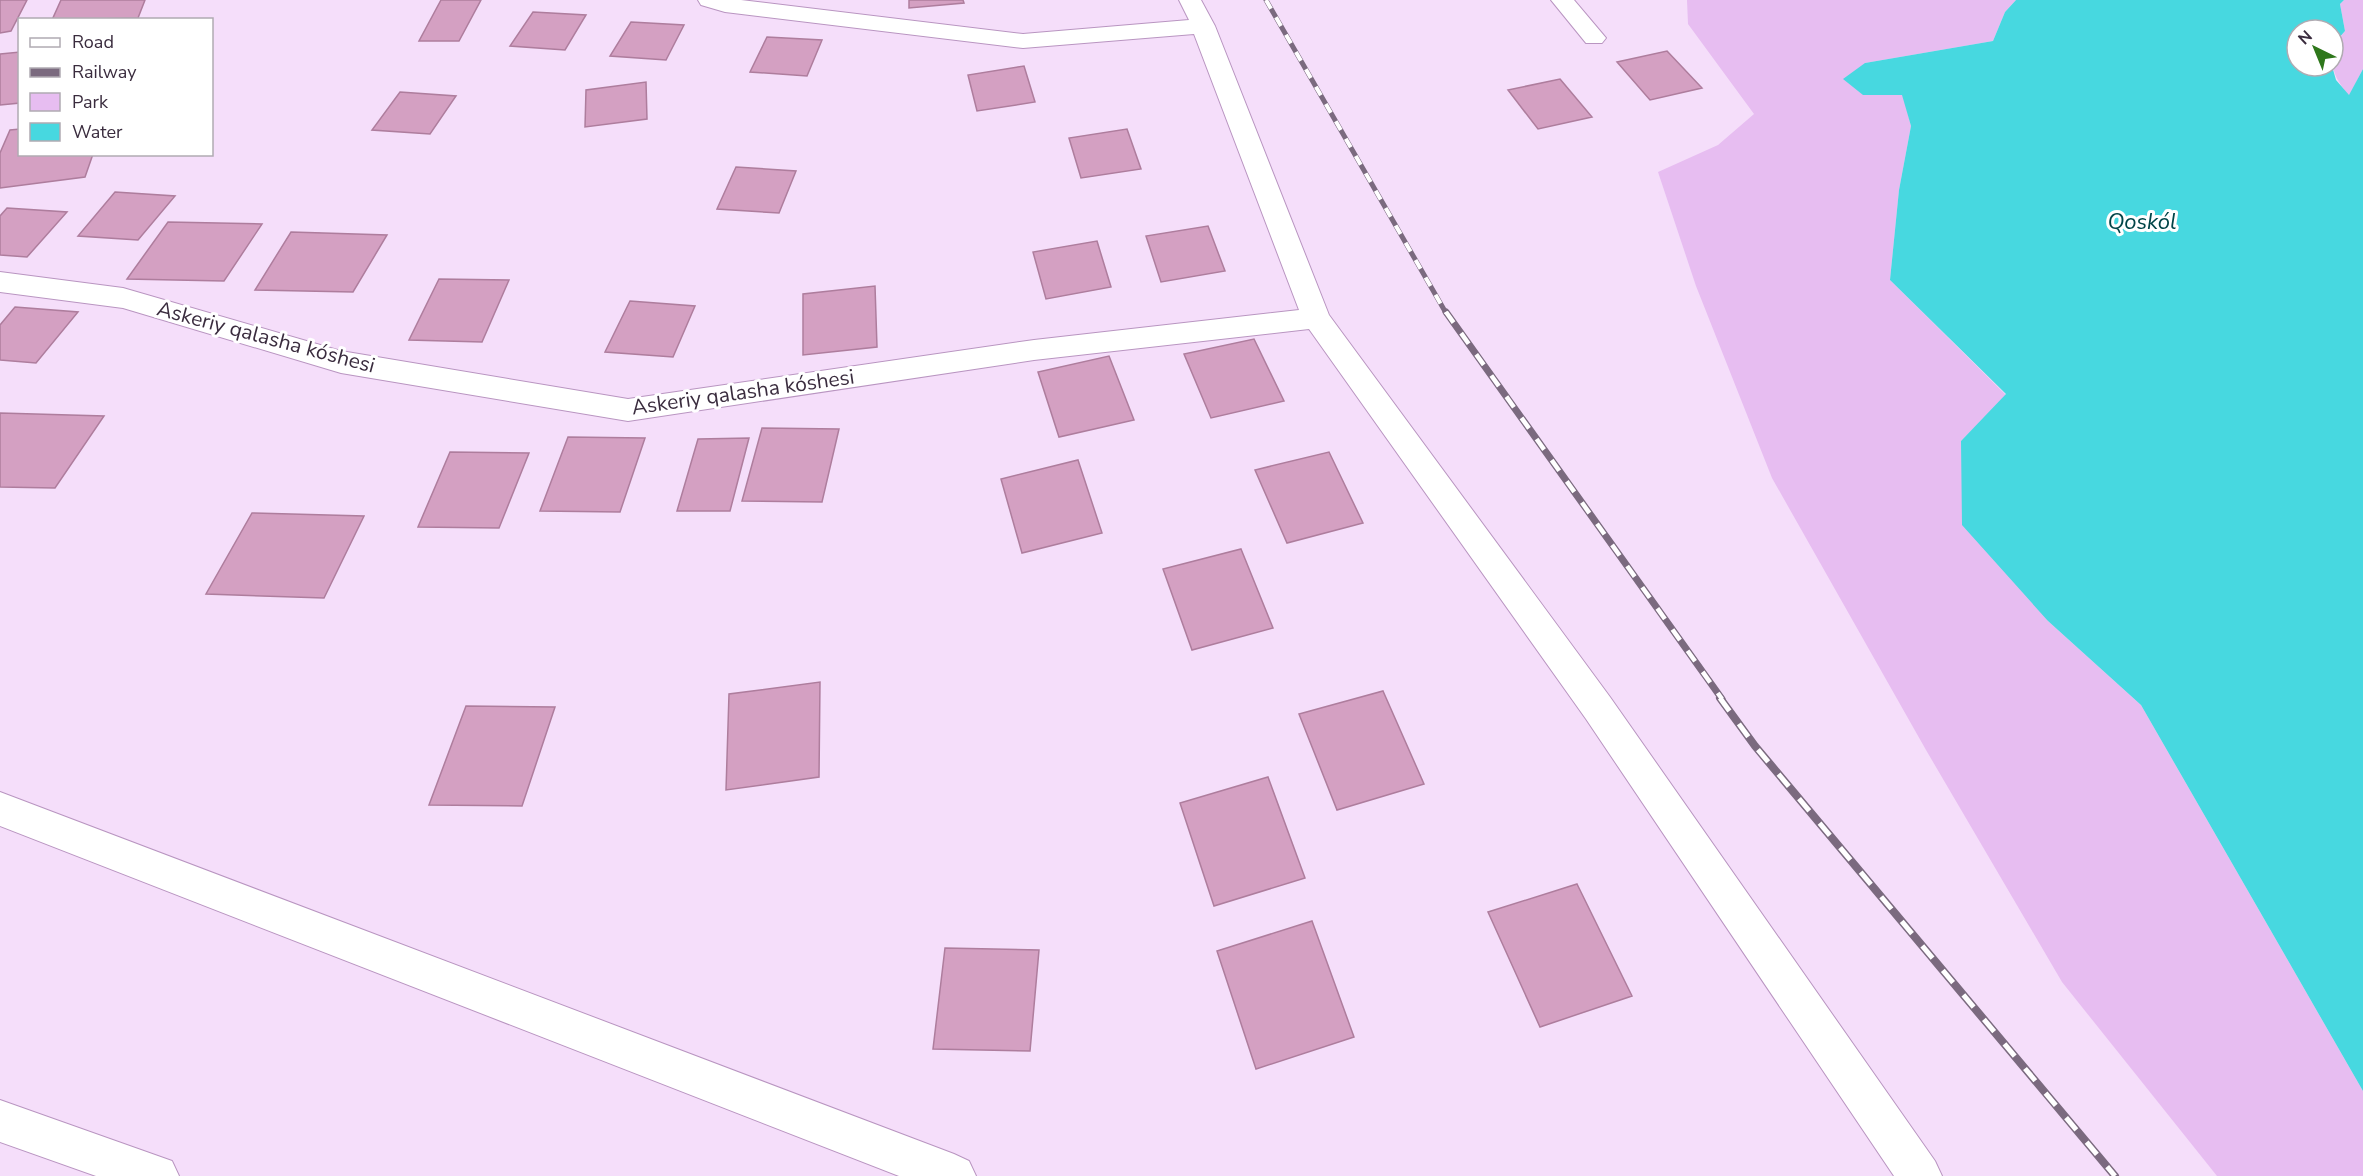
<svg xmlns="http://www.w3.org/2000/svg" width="2363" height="1176" font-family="'Nunito Sans',sans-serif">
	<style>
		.green { fill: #e7bdf1 }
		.water { fill: #47d8e0 }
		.building { fill: #d4a0c2; stroke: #ae7d9d; stroke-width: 1.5 }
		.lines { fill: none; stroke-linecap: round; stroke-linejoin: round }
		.minor-casing { stroke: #b995c1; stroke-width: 2 }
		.minor { fill: #fff; fill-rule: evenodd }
		.rail-far2-casing { stroke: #7b6a7f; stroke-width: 5 }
		.rail-far1-casing { stroke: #7b6a7f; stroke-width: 7 }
		.rail-casing { stroke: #7b6a7f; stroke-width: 8 }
		.rail-far2 { stroke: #fff; stroke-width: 4; stroke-dasharray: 10; stroke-linecap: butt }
		.rail-far1 { stroke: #fff; stroke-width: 4.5; stroke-dasharray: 13; stroke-linecap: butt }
		.rail { stroke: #fff; stroke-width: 5; stroke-dasharray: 16; stroke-linecap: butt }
		.labels { text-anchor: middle; stroke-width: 6; stroke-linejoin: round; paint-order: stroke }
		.street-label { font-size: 21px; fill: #3a2c3e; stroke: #fff }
		.water-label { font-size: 22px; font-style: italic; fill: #004548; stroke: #fff }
	</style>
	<rect width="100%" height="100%" fill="#f5defa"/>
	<path class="green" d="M1687 0H2016L2005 12 1993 41 1865 63 1863 95H1903L1911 126 1899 190 1890 280 2006 395 1961 441 2048 621 2141 705 2363 1091V1176H2217L2062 982 1926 750 1772 478 1696 286 1658 172 1718 145 1754 114 1688 24Z
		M2344 0H2363V69L2349 96C2330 73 2325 55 2345 31L2340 4Z"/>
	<path class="water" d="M2016 0H2344L2340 4 2345 31 2333 45V30H2297V66H2332L2336 80 2349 95 2363 69V1091L2141 705 2048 621 1962 525 1961 441 2006 394 1890 280 1899 190 1911 126 1902 95H1863L1843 79 1865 63 1993 41 2005 12Z"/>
	<path class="building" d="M0 0H27L11 31 0 33Z
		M61 0H145L138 18 52 20Z
		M441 0H481L459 41H419Z
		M909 0H963L964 3 909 8Z
		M533 12 586 15 565 50 510 46Z
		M631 22 684 25 666 60 610 56Z
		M767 37 822 40 807 76 750 72Z
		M1667 51 1702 88 1650 100 1617 62Z
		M20 52V103L0 105V54Z
		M1024 66 1035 102 977 111 968 75Z
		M1560 79 1592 117 1538 129 1508 90Z
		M646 82 647 119 585 127 586 90Z
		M400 92 456 96 430 134 372 130Z
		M20 129V154H93L85 177 0 188V153L10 130Z
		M1127 129 1141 169 1081 178 1069 138Z
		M736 167 796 171 779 213 717 209Z
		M115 192 175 196 138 240 78 236Z
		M7 208 67 212 27 257 0 255V216Z
		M168 222 262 224 224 281 127 279Z
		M1208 226 1225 271 1161 282 1146 236Z
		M291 232 387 235 353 292 255 290Z
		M1097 241 1111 287 1046 299 1033 252Z
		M439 279 509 280 482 342 409 340Z
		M875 286 877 347 803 355V294Z
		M630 301 695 306 673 357 605 352Z
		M15 307 78 312 36 363 0 360V325Z
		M1254 339 1284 401 1211 418 1184 354Z
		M1109 356 1134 420 1059 437 1038 372Z
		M0 413 104 416 55 488 0 487Z
		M762 428 839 429 822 502 742 501Z
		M568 437 645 438 620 512 540 511Z
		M749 438 730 511H677L698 439Z
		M450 452 529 453 499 528 418 527Z
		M1329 452 1363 523 1287 543 1255 470Z
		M1078 460 1102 533 1022 553 1001 479Z
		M252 513 364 516 324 598 206 594Z
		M1241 549 1273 628 1192 650 1163 569Z
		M820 682 819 777 726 790 729 694Z
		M1383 691 1424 784 1337 810 1299 714Z
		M466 706 555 707 522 806 429 805Z
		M1268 777 1305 878 1214 906 1180 803Z
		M1577 884 1632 996 1540 1027 1488 912Z
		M1312 921 1354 1037 1256 1069 1217 951Z
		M945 948 1039 950 1030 1051 933 1049Z"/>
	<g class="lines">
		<g class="minor-casing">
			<path id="minor" d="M698 0H741L1023 34 1189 20 1179 0H1201L1215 26 1329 315 1610 697 1935 1161 1942 1176H1894L1586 719 1309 329 1034 360 628 421 341 373 123 308 0 292V272L123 288 341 351 628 399 1034 340 1299 310 1194 34 1023 48 725 12 701 5Z
				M1551 0H1574L1606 38 1602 43H1586Z
				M0 792 954 1154 969 1161 976 1176H899L0 826Z
				M0 1100 172 1161 179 1176H96L0 1142Z"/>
		</g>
		<use href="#minor" class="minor"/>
		<g class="rail-far2-casing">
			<path id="rail-far2" d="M1266 0 1446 313"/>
		</g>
		<g class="rail-far1-casing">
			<path id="rail-far1" d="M1446 312 1722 699"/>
		</g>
		<g class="rail-casing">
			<path id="rail" d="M1720 698 1755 746 2115 1176"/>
		</g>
		<use href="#rail-far2" class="rail-far2"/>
		<use href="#rail-far1" class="rail-far1"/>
		<use href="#rail" class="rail"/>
	</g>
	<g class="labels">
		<g class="street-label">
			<text transform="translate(266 337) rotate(15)" y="7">Askeriy qalasha kóshesi</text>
			<text transform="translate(743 392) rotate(-8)" y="7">Askeriy qalasha kóshesi</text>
		</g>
		<g class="water-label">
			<text x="2142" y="229">Qoskól</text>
		</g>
	</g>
	<rect x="18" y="18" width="195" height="138" fill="#ffffff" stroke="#b0abb2" stroke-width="1.5"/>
	<rect x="30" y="38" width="30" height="9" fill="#ffffff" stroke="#b0abb2" stroke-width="1.5"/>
	<text x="72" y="48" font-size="18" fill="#3a2c3e">Road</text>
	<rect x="30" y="68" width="30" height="9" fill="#7b6a7f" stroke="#b0abb2" stroke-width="1.5"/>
	<text x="72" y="78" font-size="18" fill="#3a2c3e">Railway</text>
	<rect x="30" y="93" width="30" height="18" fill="#e7bdf1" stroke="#b0abb2" stroke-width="1.5"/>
	<text x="72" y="108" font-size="18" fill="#3a2c3e">Park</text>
	<rect x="30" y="123" width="30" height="18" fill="#47d8e0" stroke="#b0abb2" stroke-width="1.5"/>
	<text x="72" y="138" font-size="18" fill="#3a2c3e">Water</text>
	<g transform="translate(2315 48) rotate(317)"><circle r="28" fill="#ffffff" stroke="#b0abb2" stroke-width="1.5"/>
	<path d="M0-4.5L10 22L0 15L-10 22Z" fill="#2e771b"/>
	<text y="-9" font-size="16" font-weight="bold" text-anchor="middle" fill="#3a2c3e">N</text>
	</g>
</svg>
